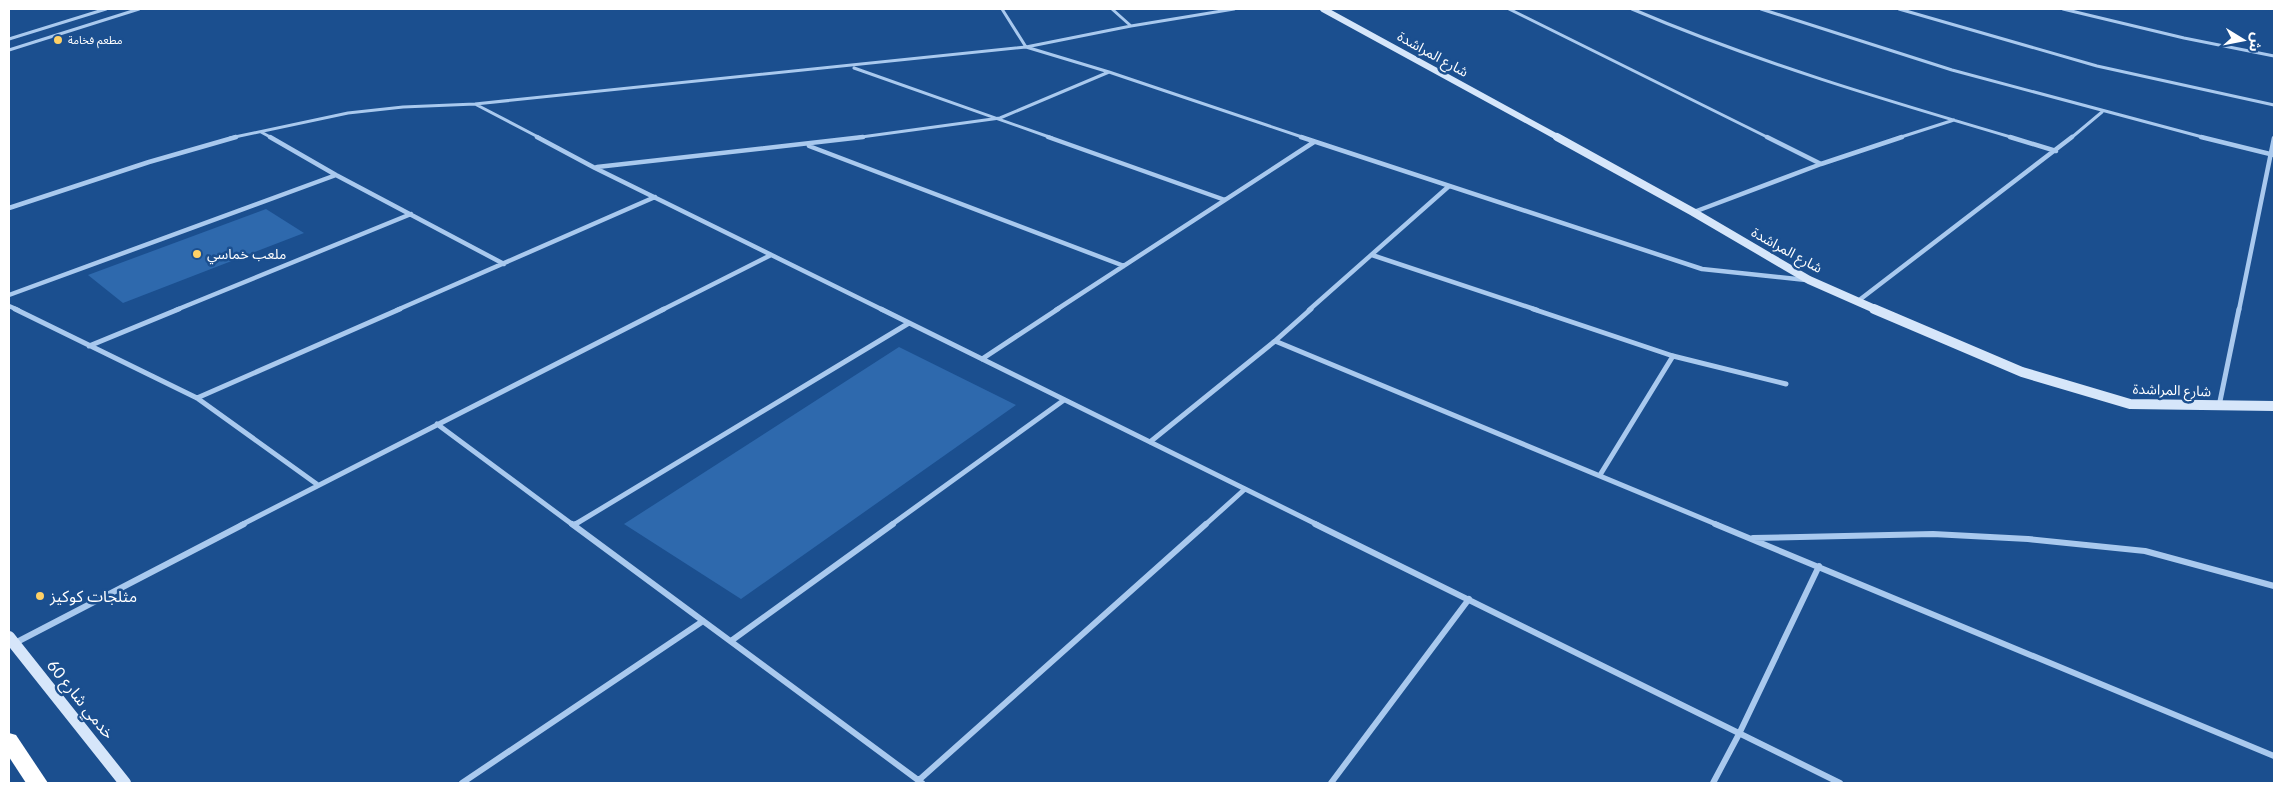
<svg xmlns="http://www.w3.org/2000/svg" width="2283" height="792" font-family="Lato,'Noto Sans Arabic',sans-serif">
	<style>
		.green { fill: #2e69ad }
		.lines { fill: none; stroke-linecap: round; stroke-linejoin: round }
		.street-far3 { stroke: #a9c9ee; stroke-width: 3 }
		.street-far2 { stroke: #a9c9ee; stroke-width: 4.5 }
		.street-far1 { stroke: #a9c9ee; stroke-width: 5 }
		.street { stroke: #a9c9ee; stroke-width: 6 }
		.secondary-far3 { stroke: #d6e6fa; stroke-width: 6 }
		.secondary-far2 { stroke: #d6e6fa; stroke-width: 8 }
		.secondary-far1 { stroke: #d6e6fa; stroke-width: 10 }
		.secondary { stroke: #d6e6fa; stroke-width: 12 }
		.highway { fill: #fff; fill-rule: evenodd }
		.poi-dot { fill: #ffd166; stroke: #1b4f8f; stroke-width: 2 }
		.labels { text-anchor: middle; stroke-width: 5; stroke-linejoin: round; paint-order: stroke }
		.far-poi-label { font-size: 11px; fill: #fff; stroke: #1b4f8f; text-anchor: start }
		.street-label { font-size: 14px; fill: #fff; stroke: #1b4f8f }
		.poi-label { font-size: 14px; fill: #fff; stroke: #1b4f8f; text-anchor: start }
		.near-poi-label { font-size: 16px; fill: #fff; stroke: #1b4f8f; text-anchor: start }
		.near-street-label { font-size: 16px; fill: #fff; stroke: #1b4f8f }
	</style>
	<rect width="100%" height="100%" fill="#1b4f8f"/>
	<path class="green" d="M266 209 304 233 123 303 88 275Z
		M899 347 1016 405 741 599 624 524Z"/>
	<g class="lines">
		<path class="street-far3" d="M1002 9 1026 47 1109 72 1305 138
			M1112 9 1131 26
			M1509 9 1769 138
			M1632 9C1756 62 1885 100 2014 138
			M1761 9 1952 70 2206 138
			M1899 9 2097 66 2274 105
			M2063 9 2184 38 2274 56
			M9 39 106 9
			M9 50 139 9
			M854 68 1052 138
			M475 104 540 138
			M261 132 272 138
			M230 138 348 113 403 107 475 104 1026 47 1131 26 1234 9
			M854 138 1000 118 1109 72
			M1898 138 1954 120
			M2071 138 2102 112"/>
		<path class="street-far2" d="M270 137 336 175 504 264
			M537 137 595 168 883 310
			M1048 137 1225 200
			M1301 137 1702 269 1806 280
			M1767 137 1821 164
			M2010 137 2056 151
			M2201 137 2274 155
			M809 146 1124 266
			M597 167 863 137
			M9 208 149 162 236 137
			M1694 212 1821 164 1902 137
			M1372 255 1537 310
			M9 295 336 175
			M1858 301 2072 137
			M9 306 18 310
			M176 310 411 214
			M397 310 655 197
			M662 310 771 255
			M1056 310 1314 142
			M1309 310 1448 187
			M2239 310 2274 138"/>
		<path class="street-far1" d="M15 309 197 398 318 485
			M881 309 1318 525
			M1533 309 1673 356 1786 384
			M1275 341 1718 525
			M89 346 179 309
			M982 359 1058 309
			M197 398 400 309
			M2219 406 2239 309
			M437 424 573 525
			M1150 442 1275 341 1311 309
			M1600 475 1673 356
			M241 525 664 309
			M574 525 909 323
			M891 525 1064 400
			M1205 525 1245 489"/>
		<path class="street" d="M572 524 922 783
			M1315 524 1840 783
			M1715 524 2274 756
			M574 525 576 524
			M1753 538 1933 534 2028 539 2145 551 2274 586
			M731 641 893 524
			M15 643 244 524
			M919 780 1206 524
			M462 783 703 621
			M1331 783 1469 599
			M1713 783 1739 734 1819 566"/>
		<path class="secondary-far3" d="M1323 9 1559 138"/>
		<path class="secondary-far2" d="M1557 137 1693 212 1809 280 1877 310"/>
		<path class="secondary-far1" d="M1874 309 2022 372 2130 404 2274 406"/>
		<path class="secondary" d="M9 637 125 783"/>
		<path class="highway" d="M9 733 16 735 48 783H26L9 757Z"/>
	</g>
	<g class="poi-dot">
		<circle cx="58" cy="40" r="5"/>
		<circle cx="197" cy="254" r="5"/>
		<circle cx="40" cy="596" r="5"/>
	</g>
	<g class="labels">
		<g class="far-poi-label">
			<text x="68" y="44">مطعم فخامة</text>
		</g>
		<g class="street-label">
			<text transform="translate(1433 54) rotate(29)" y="5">شارع المراشدة</text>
			<text transform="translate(1787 250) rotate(29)" y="5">شارع المراشدة</text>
			<text transform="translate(2172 390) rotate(2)" y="5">شارع المراشدة</text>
		</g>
		<g class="poi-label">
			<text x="207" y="259">ملعب خماسي</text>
		</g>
		<g class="near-poi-label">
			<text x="50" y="602">مثلجات كوكيز</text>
		</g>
		<g class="near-street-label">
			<text transform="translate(81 699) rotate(51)" y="6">خدمي شارع 60</text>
		</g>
	</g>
	<rect width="2283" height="792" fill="none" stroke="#ffffff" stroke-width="20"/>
	<g transform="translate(2243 40) rotate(100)" stroke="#1b4f8f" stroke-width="4" paint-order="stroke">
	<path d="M0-4L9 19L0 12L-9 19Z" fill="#ffffff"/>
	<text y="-8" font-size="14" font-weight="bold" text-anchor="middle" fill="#ffffff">ش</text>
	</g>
</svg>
